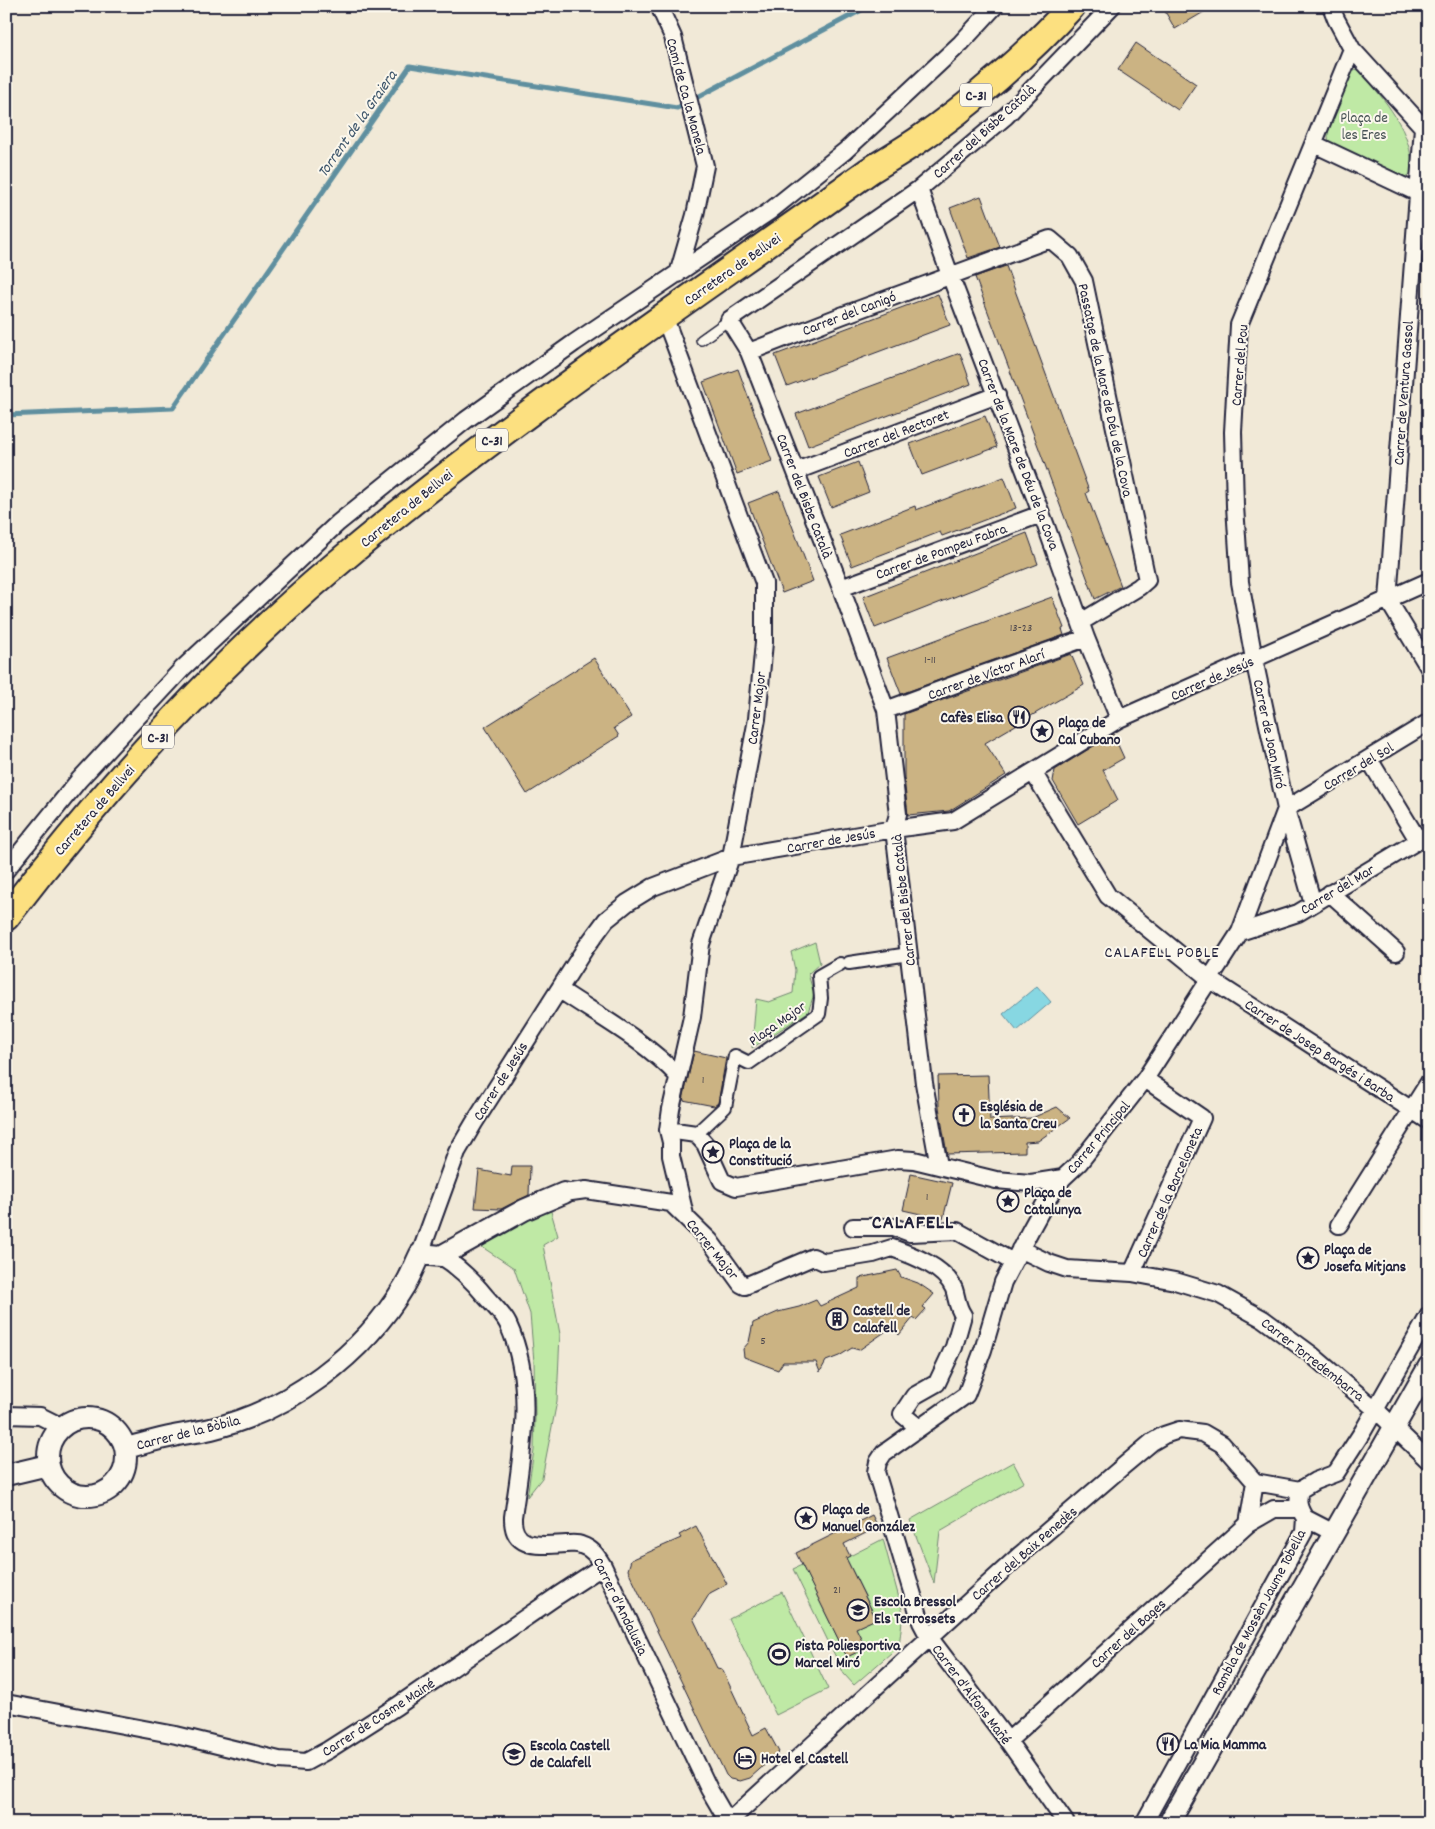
<svg xmlns="http://www.w3.org/2000/svg" width="1435" height="1829" font-family="Dekko,sans-serif">
	<style>
		.green { fill: #bfe9a5; stroke: #708670 }
		.water { fill: #87d7e2; stroke: #5f8f9f }
		.lines { fill: none; stroke-linecap: round; stroke-linejoin: round }
		.stream { stroke: #5f8f9f; stroke-width: 5 }
		.building { fill: #cbb383; stroke: #22223b }
		.service-casing { stroke: #22223b; stroke-width: 12 }
		.pedestrian-casing { stroke: #22223b; stroke-width: 16 }
		.minor-casing { stroke: #22223b; stroke-width: 20 }
		.tertiary-casing { stroke: #22223b; stroke-width: 24 }
		.primary-casing { stroke: #22223b; stroke-width: 30 }
		.service { stroke: #fbf7ec; stroke-width: 9 }
		.pedestrian { stroke: #fbf7ec; stroke-width: 12 }
		.minor { stroke: #fbf7ec; stroke-width: 16 }
		.tertiary { stroke: #fbf7ec; stroke-width: 20 }
		.primary { stroke: #fce080; stroke-width: 26 }
		.labels { text-anchor: middle; stroke-width: 4; stroke-linejoin: round; paint-order: stroke }
		.number-label { font-size: 12px; fill: #4c464d }
		.shield { fill: #fbf7ec; stroke: #636270; stroke-width: 1 }
		.shield-label { font-size: 14px; font-weight: bold; fill: #22223b }
		.street-label { font-size: 15px; fill: #22223b; stroke: #fbf7ec }
		.park-label { font-size: 15px; fill: #495456; stroke: #fbf7ec }
		.poi-label { font-size: 15px; font-weight: bold; fill: #22223b; stroke: #fbf7ec; text-anchor: start }
		.water-label { font-size: 16px; font-style: italic; fill: #40586d; stroke: #fbf7ec }
		.neighbourhood-label { font-size: 16px; letter-spacing: 1px; fill: #22223b; stroke: #fbf7ec }
		.district-label { font-size: 20px; font-weight: bold; letter-spacing: 1px; fill: #22223b; stroke: #fbf7ec }
	</style>
	<rect width="100%" height="100%" fill="#f1e9d7"/>
	<filter id="ink" filterUnits="userSpaceOnUse"><feTurbulence type="fractalNoise" baseFrequency=".02" numOctaves="2"/><feDisplacementMap in="SourceGraphic" scale="10" xChannelSelector="R" yChannelSelector="G"/><feConvolveMatrix kernelMatrix="1 2 1 2 8 2 1 2 1" color-interpolation-filters="sRGB"/></filter>
	<g filter="url(#ink)">
		<path class="green" d="M1355 69 1359 70C1384 99 1413 131 1412 172L1409 175 1402 178 1330 143C1329 141 1328 139 1328 136 1327 127 1349 76 1355 69Z
			M815 942 820 963 808 974 814 994 808 1012 752 1048 756 999 769 1002 793 993 795 970 791 952Z
			M550 1208 558 1236 543 1245 560 1334 557 1401 542 1478 527 1497 534 1450 535 1417 534 1362 530 1314 514 1268 482 1247 532 1215Z
			M1013 1462 1024 1482 940 1531 934 1583 910 1520Z
			M883 1539 903 1613 899 1646 854 1685 844 1674 793 1569 802 1565 847 1657 866 1648 856 1628 876 1618 846 1558Z
			M782 1592 828 1689 776 1715 729 1619Z"/>
		<path class="water" d="M1037 986 1051 1002 1017 1031 1003 1014Z"/>
		<g class="lines">
			<path class="stream" d="M6 415 173 408 410 66 677 108 869 6"/>
		</g>
		<path class="building" d="M1162 6H1214L1175 29Z
			M1136 43 1196 84 1178 110 1118 70Z
			M981 196 1000 247 968 258 950 208Z
			M1006 266 1089 491 1086 493 1121 586 1095 599 975 277Z
			M938 294 950 325 787 386 775 355Z
			M960 353 971 384 808 446 796 414Z
			M738 369 772 461 737 474 703 382Z
			M985 416 997 447 922 475 910 444Z
			M858 462 869 492 831 507 819 477Z
			M1004 477 1016 508 942 536 940 532 852 566 840 535 915 506 916 510Z
			M779 491 813 581 782 593 748 503Z
			M1027 533 1038 564 875 628 863 597Z
			M1052 597 1064 628 1062 629 1064 635 901 694 887 658Z
			M1071 654 1084 685 985 743 1006 775 949 811 908 815 904 777V714Z
			M594 658 631 717 614 728 619 736 527 794 485 727Z
			M1113 734 1124 758 1103 770 1118 800 1078 824 1053 781 1055 770Z
			M694 1051 726 1058 718 1103 714 1106 683 1100Z
			M988 1075 990 1120 1032 1118 1057 1107 1070 1118 1038 1141 1025 1142V1152L947 1154 939 1107 938 1076Z
			M512 1166H530L529 1195 501 1209 475 1208 479 1170 511 1176Z
			M911 1174 952 1183 943 1219 903 1210Z
			M897 1270 901 1277 918 1283 934 1294 923 1307 926 1309 916 1320 913 1318 899 1335 892 1327 859 1350 852 1348 839 1356 826 1361 820 1372 816 1362H783L778 1370 744 1357 743 1349 749 1342 753 1323 778 1312 799 1307 816 1300 820 1306 859 1288V1278Z
			M872 1515 878 1527 844 1544 850 1556 846 1558 876 1619 856 1628 866 1648 847 1657 796 1553Z
			M696 1526 727 1584 710 1593 695 1617 693 1618 717 1668 722 1669 753 1735 766 1728 779 1752 750 1778 740 1781 730 1779 726 1775 628 1570 631 1560 681 1538 679 1535Z"/>
		<g class="lines">
			<g class="service-casing">
				<path id="service" d="M701 340 729 320"/>
			</g>
			<g class="pedestrian-casing">
				<path id="pedestrian" d="M849 963 909 954
					M696 1134 725 1107 735 1056 749 1063 819 1014 821 998 819 976 840 964"/>
			</g>
			<g class="minor-casing">
				<path id="minor" d="M659 6 673 37 705 166 695 215 678 274
					M1331 6 1336 19 1352 49 1423 127
					M1423 127 1388 600 1429 668
					M1314 144 1418 193
					M919 189 950 275 1046 526 1086 638 1119 719
					M664 316 764 583V642L757 719 731 857 701 944 692 1017 671 1109 668 1130 671 1142V1156L685 1215
					M749 352 841 316 1050 239 1070 256 1084 281 1147 580 1139 587 1081 622
					M796 471 997 395
					M841 588 1041 514
					M886 710 983 674 1086 638
					M1369 759 1418 840
					M1033 772 1108 896 1211 980 1429 1121
					M1286 809 1429 722
					M6 870 79 780 183 668 338 523 466 420 574 343 770 211 845 151 961 43 995 6
					M1330 893 1396 952
					M1313 904 1286 809 1254 659 1240 582 1235 506 1233 432 1236 377 1239 325 1352 49
					M1240 932 1298 913 1429 834
					M560 988 563 992C602 1018 645 1041 678 1076
					M668 1130 696 1134 705 1144 722 1181 736 1187 898 1159 914 1160 996 1180 1031 1183 1063 1178
					M939 1166 924 1083 894 829 898 814 886 710 841 588 749 352 729 320 919 189 1006 116 1112 6
					M564 1193 586 1190 671 1203 710 1241 741 1284 745 1286 813 1257 824 1262 873 1254 892 1248
					M1339 1225 1429 1082
					M853 1227H894L910 1233 957 1231 1013 1262
					M892 1248C912 1255 945 1267 954 1289 957 1298 957 1307 963 1315L954 1347 937 1383 914 1396 902 1414 919 1428
					M1020 1249 1049 1263 1067 1269 1132 1273 1175 1281 1218 1294 1263 1319 1312 1355 1375 1409 1429 1461
					M420 1254 457 1152 474 1123 586 947 606 920 627 903 653 887 731 857 894 829 953 821 1119 719 1429 581
					M441 1256C459 1267 473 1281 486 1297 493 1305 503 1314 508 1324 536 1385 522 1453 513 1517 512 1551 541 1545 566 1544 571 1544 577 1543 581 1545 593 1549 597 1556 603 1566L709 1789 727 1820 731 1823
					M1132 1273 1202 1118 1145 1079
					M6 1415 40 1416 62 1427
					M1305 1518 1334 1533
					M1248 1524 1274 1509H1299
					M6 1703 176 1735 279 1760 306 1762 328 1750 397 1706 557 1596 603 1566
					M1008 1741 1248 1524 1255 1482
					M727 1823 1021 1554 1121 1468 1152 1442 1164 1435 1179 1430 1203 1433 1222 1444 1255 1482 1300 1490
					M1066 1823 1008 1741 929 1637 921 1622 880 1485 876 1472 878 1462 884 1453 966 1395 983 1350 1003 1282 1031 1229 1048 1198 1063 1178 1079 1163 1145 1079 1240 932 1286 809
					M1144 1823 1304 1532 1305 1518C1298 1508 1297 1501 1300 1490L1315 1481 1336 1473 1363 1431 1429 1315"/>
			</g>
			<g class="tertiary-casing">
				<path id="tertiary" d="M48 1457a39 39 0 1 1 78 0a39 39 0 1 1-78 0Z
					M126 1448C142 1444 158 1439 174 1436 186 1433 199 1432 211 1429 290 1410 363 1355 405 1285 411 1275 415 1264 420 1254L441 1256 524 1210 564 1193
					M6 1475 48 1465
					M1169 1823 1429 1366"/>
			</g>
			<g class="primary-casing">
				<path id="primary" d="M6 917C103 791 210 671 332 568 502 424 688 301 869 171 885 161 902 151 917 141 970 105 1029 53 1072 6"/>
			</g>
			<use href="#service" class="service"/>
			<use href="#pedestrian" class="pedestrian"/>
			<use href="#minor" class="minor"/>
			<use href="#tertiary" class="tertiary"/>
			<use href="#primary" class="primary"/>
		</g>
	</g>
	<defs>
		<g id="restaurant-ring" transform="scale(1.125)"><circle r="9.5" fill="#fbf7ec" stroke="#22223b" stroke-width="1.5"/><path d="M-5-6h1v4h1v-4h1v4h1v-4h1v5L-1.5 .5V6h-2V.5L-5-1ZM5-6V6H3V1.5H1.5Q1.5-4 5-6Z" fill="#22223b"/></g>
		<g id="sight-ring" transform="scale(1.125)"><circle r="9.5" fill="#fbf7ec" stroke="#22223b" stroke-width="1.5"/><path d="M0-6L1.8-2.2L6-1.7L2.9 1.2L3.7 5.4L0 3.3L-3.7 5.4L-2.9 1.2L-6-1.7L-1.8-2.2Z" fill="#22223b"/></g>
		<g id="church-ring" transform="scale(1.125)"><circle r="9.5" fill="#fbf7ec" stroke="#22223b" stroke-width="1.5"/><path d="M-1.2-6h2.4v3.5h3.3v2.4h-3.3V6h-2.4V-.1h-3.3v-2.4h3.3Z" fill="#22223b"/></g>
		<g id="building-ring" transform="scale(1.125)"><circle r="9.5" fill="#fbf7ec" stroke="#22223b" stroke-width="1.5"/><path d="M-4-6H4V6H1V3H-1V6H-4ZM-2.5-4.3h1.7v1.8h-1.7ZM.8-4.3h1.7v1.8H.8ZM-2.5-1h1.7V.8h-1.7ZM.8-1h1.7V.8H.8Z" fill="#22223b"/></g>
		<g id="school-ring" transform="scale(1.125)"><circle r="9.5" fill="#fbf7ec" stroke="#22223b" stroke-width="1.5"/><path d="M0-5L7-2L0 1L-7-2ZM-4 1L0 2.5L4 1V4Q0 6-4 4Z" fill="#22223b"/></g>
		<g id="stadium-ring" transform="scale(1.125)"><circle r="9.5" fill="#fbf7ec" stroke="#22223b" stroke-width="1.5"/><path d="M0-5a6.5 5 0 1 0 0 10a6.5 5 0 1 0 0-10ZM-3.5-1.8h7v3.6h-7Z" fill="#22223b"/></g>
		<g id="hotel-ring" transform="scale(1.125)"><circle r="9.5" fill="#fbf7ec" stroke="#22223b" stroke-width="1.5"/><path d="M-6-4.5h1.5V1H6V5H4.5V3h-9V5H-6ZM-4 0a1.8 1.8 0 1 1 3.6 0ZM.5 0V-2.5h3Q6-2.5 6 0Z" fill="#22223b"/></g>
	</defs>
	<g fill-rule="evenodd">
		<use href="#restaurant-ring" x="1019" y="717"/>
		<use href="#sight-ring" x="1042" y="731"/>
		<use href="#church-ring" x="964" y="1115"/>
		<use href="#sight-ring" x="713" y="1152"/>
		<use href="#sight-ring" x="1008" y="1201"/>
		<use href="#sight-ring" x="1308" y="1258"/>
		<use href="#building-ring" x="837" y="1319"/>
		<use href="#sight-ring" x="806" y="1518"/>
		<use href="#school-ring" x="858" y="1610"/>
		<use href="#stadium-ring" x="779" y="1654"/>
		<use href="#restaurant-ring" x="1168" y="1744"/>
		<use href="#school-ring" x="514" y="1754"/>
		<use href="#hotel-ring" x="745" y="1758"/>
	</g>
	<g class="labels">
		<g class="number-label">
			<text x="1021" y="631">13-23</text>
			<text x="930" y="663">1-11</text>
			<text x="703" y="1083">1</text>
			<text x="927" y="1200">1</text>
			<text x="763" y="1344">5</text>
			<text x="837" y="1593">21</text>
		</g>
		<g class="shield">
			<rect x="960" y="83.5" width="32" height="23" rx="4"/>
			<rect x="476" y="428.5" width="32" height="23" rx="4"/>
			<rect x="142" y="725.5" width="32" height="23" rx="4"/>
		</g>
		<g class="shield-label">
			<text x="976" y="100">C-31</text>
			<text x="492" y="445">C-31</text>
			<text x="158" y="742">C-31</text>
		</g>
		<g class="street-label">
			<text transform="translate(687 96) rotate(75)" y="5">Camí de Ca la Manela</text>
			<text transform="translate(984 131) rotate(-42)" y="5">Carrer del Bisbe Català</text>
			<text transform="translate(732 269) rotate(-35)" y="5">Carretera de Bellvei</text>
			<text transform="translate(849 313) rotate(-21)" y="5">Carrer del Canigó</text>
			<text transform="translate(1239 365) rotate(-85)" y="5">Carrer del Pou</text>
			<text transform="translate(1106 390) rotate(78)" y="5">Passatge de la Mare de Déu de la Cova</text>
			<text transform="translate(1403 393) rotate(-86)" y="5">Carrer de Ventura Gassol</text>
			<text transform="translate(896 433) rotate(-21)" y="5">Carrer del Rectoret</text>
			<text transform="translate(1019 454) rotate(69)" y="5">Carrer de la Mare de Déu de la Cova</text>
			<text transform="translate(805 496) rotate(69)" y="5">Carrer del Bisbe Català</text>
			<text transform="translate(406 508) rotate(-39)" y="5">Carretera de Bellvei</text>
			<text transform="translate(941 551) rotate(-20)" y="5">Carrer de Pompeu Fabra</text>
			<text transform="translate(986 674) rotate(-20)" y="5">Carrer de Víctor Alarí</text>
			<text transform="translate(1212 678) rotate(-24)" y="5">Carrer de Jesús</text>
			<text transform="translate(756 708) rotate(-83)" y="5">Carrer Major</text>
			<text transform="translate(1270 734) rotate(78)" y="5">Carrer de Joan Miró</text>
			<text transform="translate(1358 766) rotate(-31)" y="5">Carrer del Sol</text>
			<text transform="translate(94 810) rotate(-49)" y="5">Carretera de Bellvei</text>
			<text transform="translate(831 840) rotate(-10)" y="5">Carrer de Jesús</text>
			<text transform="translate(1337 889) rotate(-31)" y="5">Carrer del Mar</text>
			<text transform="translate(903 900) rotate(-96)" y="5">Carrer del Bisbe Català</text>
			<text transform="translate(777 1023) rotate(-35)" y="5">Plaça Major</text>
			<text transform="translate(1320 1050) rotate(33)" y="5">Carrer de Josep Bargés i Barba</text>
			<text transform="translate(500 1081) rotate(-58)" y="5">Carrer de Jesús</text>
			<text transform="translate(1098 1137) rotate(-50)" y="5">Carrer Principal</text>
			<text transform="translate(1169 1192) rotate(-66)" y="5">Carrer de la Barceloneta</text>
			<text transform="translate(713 1249) rotate(51)" y="5">Carrer Major</text>
			<text transform="translate(1313 1359) rotate(38)" y="5">Carrer Torredembarra</text>
			<text transform="translate(188 1432) rotate(-14)" y="5">Carrer de la Bòbila</text>
			<text transform="translate(1024 1553) rotate(-41)" y="5">Carrer del Baix Penedès</text>
			<text transform="translate(621 1606) rotate(64)" y="5">Carrer d'Andalusia</text>
			<text transform="translate(1258 1612) rotate(-62)" y="5">Rambla de Mossèn Jaume Tobella</text>
			<text transform="translate(1128 1633) rotate(-42)" y="5">Carrer del Bages</text>
			<text transform="translate(972 1694) rotate(53)" y="5">Carrer d'Alfons Mañé</text>
			<text transform="translate(378 1717) rotate(-33)" y="5">Carrer de Cosme Mainé</text>
		</g>
		<g class="park-label">
			<text x="1364" y="122">Plaça de<tspan x="1364" dy="17">les Eres</tspan></text>
		</g>
		<g class="poi-label">
			<text x="1003" y="722" text-anchor="end">Cafès Elisa</text>
			<text x="1058" y="727">Plaça de<tspan x="1058" dy="17">Cal Cubano</tspan></text>
			<text x="980" y="1111">Església de<tspan x="980" dy="17">la Santa Creu</tspan></text>
			<text x="729" y="1148">Plaça de la<tspan x="729" dy="17">Constitució</tspan></text>
			<text x="1024" y="1197">Plaça de<tspan x="1024" dy="17">Catalunya</tspan></text>
			<text x="1324" y="1254">Plaça de<tspan x="1324" dy="17">Josefa Mitjans</tspan></text>
			<text x="853" y="1315">Castell de<tspan x="853" dy="17">Calafell</tspan></text>
			<text x="822" y="1514">Plaça de<tspan x="822" dy="17">Manuel González</tspan></text>
			<text x="874" y="1606">Escola Bressol<tspan x="874" dy="17">Els Terrossets</tspan></text>
			<text x="795" y="1650">Pista Poliesportiva<tspan x="795" dy="17">Marcel Miró</tspan></text>
			<text x="1184" y="1749">La Mia Mamma</text>
			<text x="530" y="1750">Escola Castell<tspan x="530" dy="17">de Calafell</tspan></text>
			<text x="761" y="1763">Hotel el Castell</text>
		</g>
		<g class="water-label">
			<text transform="translate(356 123) rotate(-55)" y="6">Torrent de la Graiera</text>
		</g>
		<g class="neighbourhood-label">
			<text x="1162" y="957">CALAFELL POBLE</text>
		</g>
		<g class="district-label">
			<text x="913" y="1228">CALAFELL</text>
		</g>
	</g>
	<rect width="1435" height="1829" fill="none" stroke="#fbf7ec" stroke-width="25"/>
	<rect x="12" y="12" width="1410" height="1804" fill="none" stroke="#22223b" stroke-width="2" filter="url(#ink)"/>
</svg>
